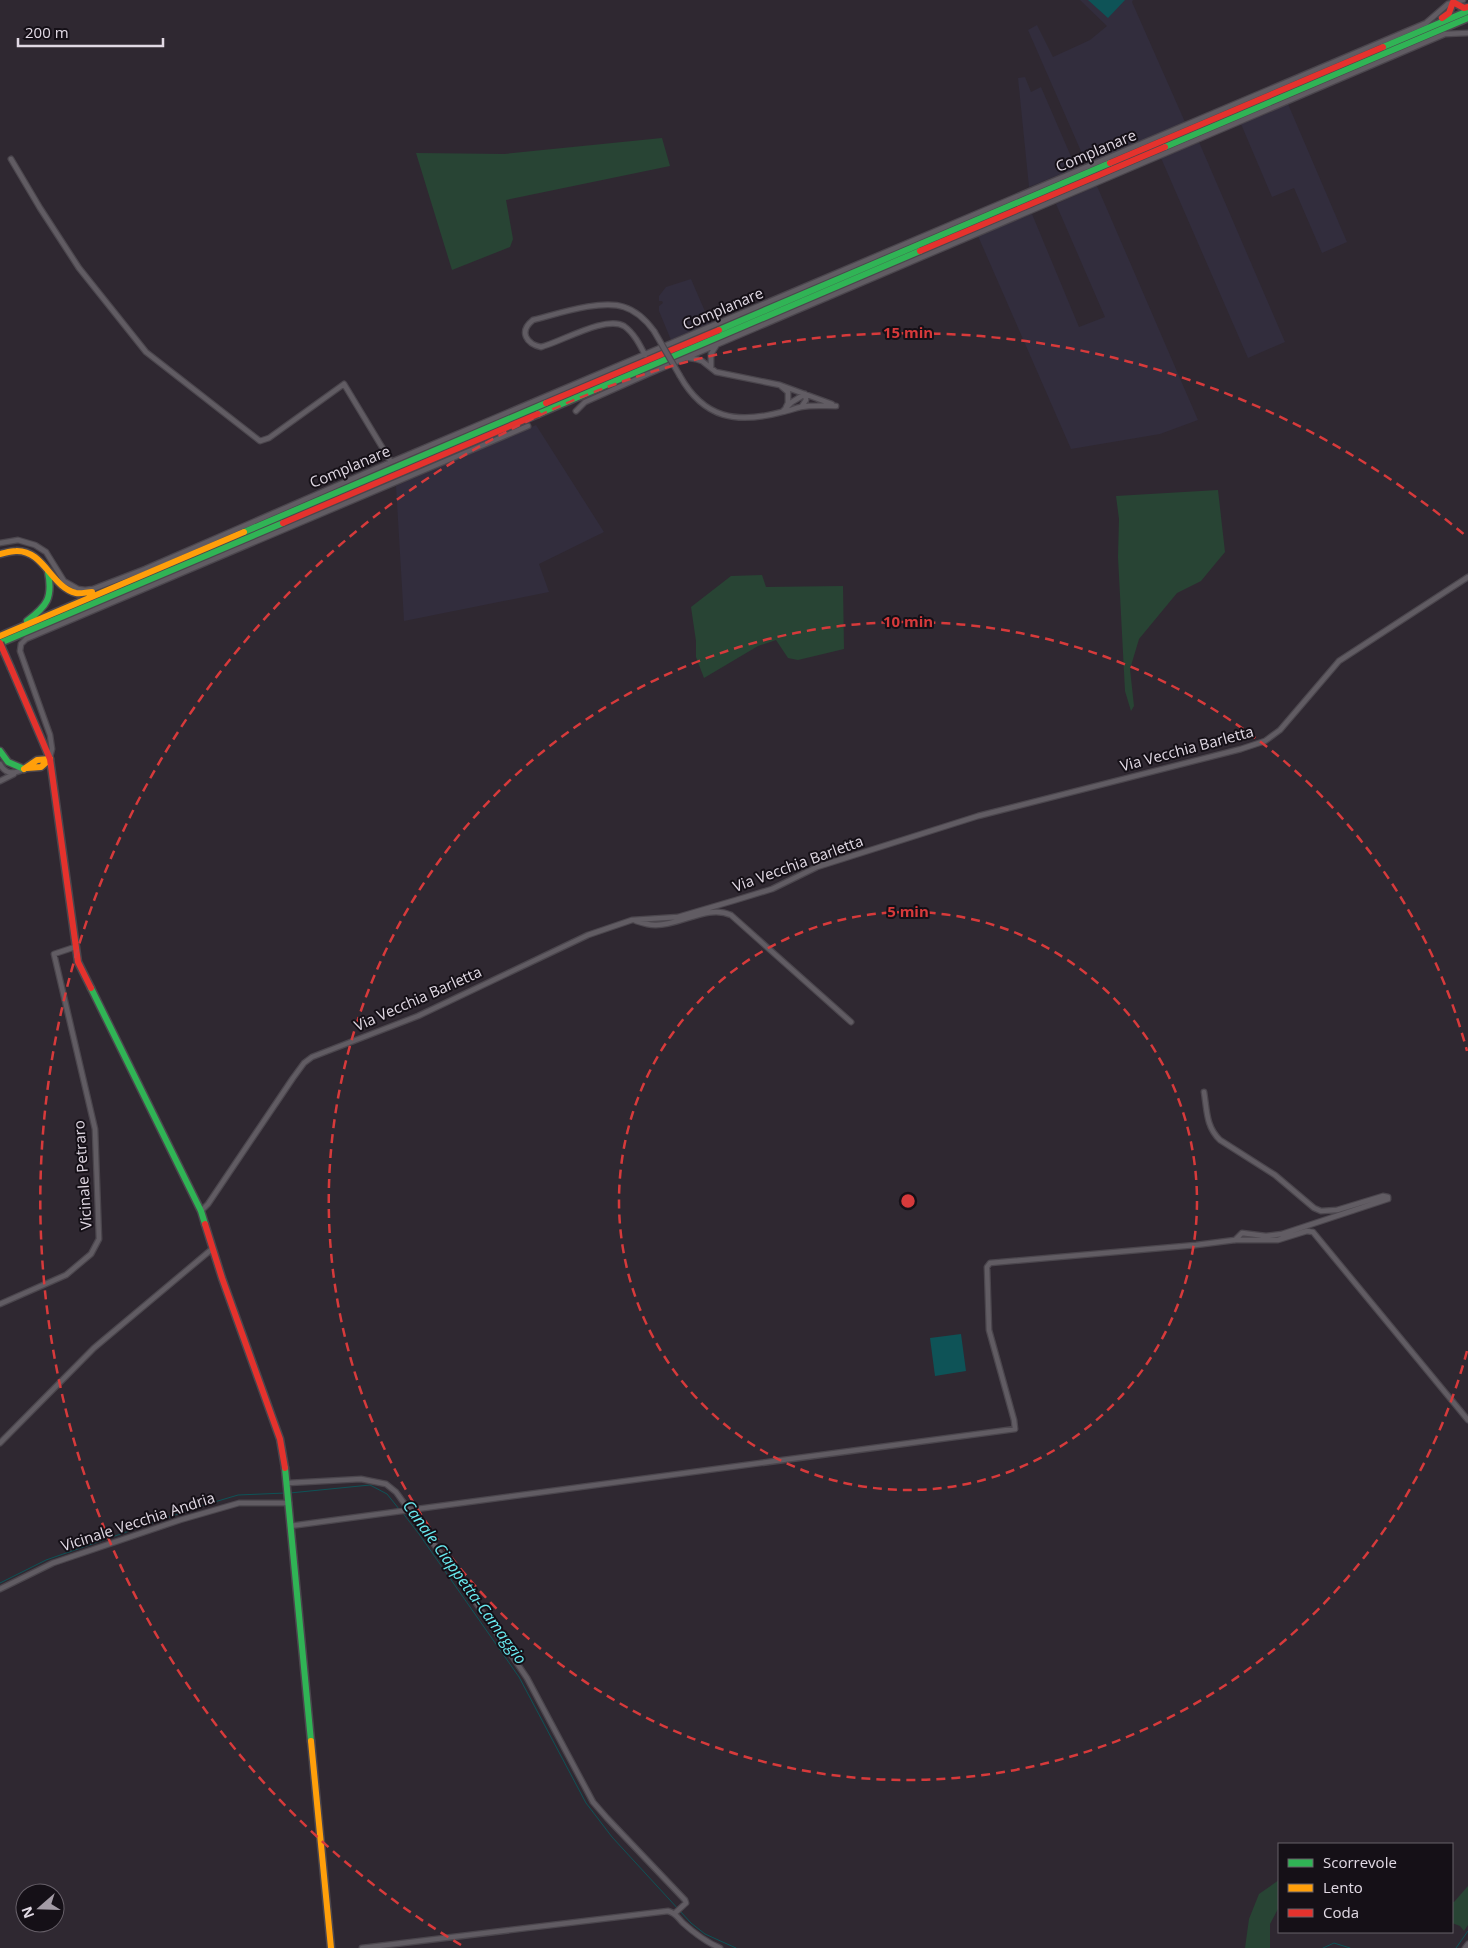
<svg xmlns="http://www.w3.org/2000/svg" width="1468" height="1948" font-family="'Open Sans',sans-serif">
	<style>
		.industrial { fill: #322d3d }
		.green { fill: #284434 }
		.water { fill: #0e5357 }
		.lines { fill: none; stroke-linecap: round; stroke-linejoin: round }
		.stream { stroke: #0e5357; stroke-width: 1 }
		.street-casing { stroke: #4b464d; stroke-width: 7 }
		.fast-casing { stroke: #4b464d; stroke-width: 9 }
		.slow-casing { stroke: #4b464d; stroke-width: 9 }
		.jam-casing { stroke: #4b464d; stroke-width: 9 }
		.street { stroke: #615c63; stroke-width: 4.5 }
		.fast { stroke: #30b455; stroke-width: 6 }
		.slow { stroke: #ff9f0a; stroke-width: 6 }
		.jam { stroke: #e5322d; stroke-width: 6 }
		.street-bridge-casing { stroke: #4b464d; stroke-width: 7; stroke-linecap: butt }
		.jam-bridge-casing { stroke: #4b464d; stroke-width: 9; stroke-linecap: butt }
		.street-bridge { stroke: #615c63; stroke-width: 4.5 }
		.jam-bridge { stroke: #e5322d; stroke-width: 6 }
		.ring { fill: none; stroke: #d73a3b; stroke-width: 2.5; stroke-dasharray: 9 6 }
		.labels { text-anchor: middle; stroke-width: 4; stroke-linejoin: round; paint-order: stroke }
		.street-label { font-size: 15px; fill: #e1d9e4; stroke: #151017 }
		.water-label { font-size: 16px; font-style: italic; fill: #69ebf1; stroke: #151017 }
		.centre { fill: #d73a3b; stroke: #151017; stroke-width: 2.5 }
		.ring-label { font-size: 15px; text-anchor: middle; font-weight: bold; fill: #d73a3b; stroke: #151017; stroke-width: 4; stroke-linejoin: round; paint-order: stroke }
	</style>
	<rect width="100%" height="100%" fill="#2f2831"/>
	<path class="industrial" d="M1080 0H1133L1132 2 1185 122 1087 165 1028 30 1037 25 1053 57 1090 40 1107 26Z
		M1025 77 1031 92 1041 87 1076 168 1029 187 1018 78Z
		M1288 104 1347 242 1322 253 1294 188 1272 197 1241 124Z
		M1199 142 1285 342 1248 358 1161 158Z
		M1097 186 1198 420 1160 434 1071 449 978 236 1032 214 1079 327 1105 317 1056 204Z
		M691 279 710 323 671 340 659 311V306L663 303 662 301H659V296L666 287Z
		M536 425 604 532 539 564 549 592 404 621 396 486Z"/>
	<path class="green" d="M662 138 670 166 506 200 513 239 510 247 452 270 416 153 504 154Z
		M1218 490 1225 552 1201 581 1177 593 1139 639 1130 669 1134 706 1131 711 1125 691 1118 557 1119 519 1116 496Z
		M762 575 766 587 843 586 844 649 798 660 788 658 776 640 758 646 704 678 696 657V641L691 607 731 576Z
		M1279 1880V1907L1270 1924V1948H1245L1249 1919 1259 1894Z
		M1468 1886V1925L1464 1931 1460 1926 1452 1923V1902H1454Z"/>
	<path class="water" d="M1088 0H1125L1108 18Z
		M961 1334 966 1371 935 1376 930 1338Z"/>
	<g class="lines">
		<path class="stream" d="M290 1493 370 1485 387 1494 399 1509
			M402 1512 419 1534 519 1677 586 1803 612 1837 691 1923 705 1934 736 1948
			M0 1583 46 1560 201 1506 238 1495 286 1493
			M1323 1948 1334 1943 1350 1948
			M1456 1948 1468 1931"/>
		<g class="street-casing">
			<path id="street" d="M11 159 40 208 79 268 146 352 260 441 269 438 344 384 391 462
				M645 355C640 345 634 333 624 326 606 315 561 342 541 347 527 344 518 332 533 320 557 314 601 299 624 307 637 311 646 320 654 331
				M689 358 696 359 702 361 716 372 780 385 832 404
				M711 368V354L716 346
				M680 376C704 419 737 424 782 412 789 411 795 408 801 407 812 405 824 406 836 406
				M781 386 788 392V403L786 407
				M576 411 585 402 648 374 1445 34 1468 33
				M783 411 792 402 805 394 806 400 802 406
				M0 543 18 540 35 545 46 552 64 581 78 589 85 590 93 589 145 569 391 462 1407 31 1426 23 1448 4 1463 0
				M50 757 52 749 50 735 20 651 21 644 26 639 528 426
				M0 764C6 775 14 774 24 769
				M0 781 14 774
				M636 921C642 923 649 925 655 925 680 926 707 904 731 915L851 1022
				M1204 1092C1207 1110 1206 1127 1220 1140L1275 1175 1314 1208 1321 1211 1337 1210 1383 1196 1388 1197V1199
				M201 1211 208 1204 293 1078 304 1063 312 1057 418 1016 588 935 632 920 678 917 736 900 772 889 817 867 978 816 1241 749 1265 741 1280 730 1339 661 1468 577
				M1235 1240 1242 1233 1266 1236 1282 1234 1388 1199
				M0 1304 66 1275 91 1254 99 1239 95 1129 54 954 75 947
				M0 1443 94 1348 212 1249
				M288 1483 361 1479 386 1484 396 1492 468 1591 527 1678 593 1802 607 1818 685 1900 686 1903 675 1913
				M290 1526 1015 1429 1014 1420 989 1330 987 1267 990 1263 1196 1245 1235 1240H1278L1307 1231 1313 1232 1468 1420
				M0 1589 53 1563 180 1520 239 1503H289
				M362 1948 668 1911C676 1913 678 1918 683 1923 694 1933 706 1942 720 1948
				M1465 1948 1468 1944"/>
		</g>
		<g class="fast-casing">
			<path id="fast" d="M1383 47 1468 11
				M1165 147 1468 18
				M719 330 1110 163
				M538 414 920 251
				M244 532 546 403
				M27 621C47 606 53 598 48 572
				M0 643 283 523
				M0 751 8 762 24 769
				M91 988 201 1211 205 1224
				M285 1468 311 1741"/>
		</g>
		<g class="slow-casing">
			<path id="slow" d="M0 554C5 553 11 551 16 551 44 550 51 587 76 593 81 594 87 592 92 592
				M0 636 244 532
				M27 768 41 767 50 759
				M24 769 37 760 50 759
				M311 1741 331 1948"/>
		</g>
		<g class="jam-casing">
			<path id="jam" d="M1442 18 1449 13 1453 2 1464 8 1468 7
				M1110 163 1383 47
				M920 251 1165 147
				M546 403 719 330
				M283 523 538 414
				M11 668 50 759 78 962 91 988
				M205 1224 222 1278 280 1439 285 1468"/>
		</g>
		<use href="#street" class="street"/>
		<use href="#fast" class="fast"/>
		<use href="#slow" class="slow"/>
		<use href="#jam" class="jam"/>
		<g class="street-bridge-casing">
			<path id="street-bridge" d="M654 331 680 376"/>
		</g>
		<g class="jam-bridge-casing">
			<path id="jam-bridge" d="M0 643 11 668"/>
		</g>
		<use href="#street-bridge" class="street-bridge"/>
		<use href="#jam-bridge" class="jam-bridge"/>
	</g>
	<g class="ring">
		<circle cx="908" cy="1201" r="289"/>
		<path d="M1467 1351A579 579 0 1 1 1467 1051"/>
		<path d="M461 1945A868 868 0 1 1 1466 536"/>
	</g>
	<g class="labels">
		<g class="street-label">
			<text transform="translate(1096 151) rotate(-23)" y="5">Complanare</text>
			<text transform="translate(723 309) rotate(-23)" y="5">Complanare</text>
			<text transform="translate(350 467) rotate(-23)" y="5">Complanare</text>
			<text transform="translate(1187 749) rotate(-15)" y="5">Via Vecchia Barletta</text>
			<text transform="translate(798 864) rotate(-20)" y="5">Via Vecchia Barletta</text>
			<text transform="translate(418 999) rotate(-24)" y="5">Via Vecchia Barletta</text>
			<text transform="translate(83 1175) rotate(-94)" y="5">Vicinale Petraro</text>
			<text transform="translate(138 1522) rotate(-18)" y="5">Vicinale Vecchia Andria</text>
		</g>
		<g class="water-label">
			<text transform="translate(465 1582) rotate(54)" y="6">Canale Ciappetta-Camaggio</text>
		</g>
	</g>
	<circle cx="908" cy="1201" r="8" class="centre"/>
	<g class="ring-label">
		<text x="908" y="338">15 min</text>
		<text x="908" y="627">10 min</text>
		<text x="908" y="917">5 min</text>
	</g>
	<rect x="1278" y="1843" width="175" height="90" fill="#151017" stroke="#676069"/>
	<rect x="1288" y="1859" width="25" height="8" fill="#30b455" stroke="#676069"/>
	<text x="1323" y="1868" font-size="15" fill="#e1d9e4">Scorrevole</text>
	<rect x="1288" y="1884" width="25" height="8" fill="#ff9f0a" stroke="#676069"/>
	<text x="1323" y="1893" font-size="15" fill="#e1d9e4">Lento</text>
	<rect x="1288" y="1909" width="25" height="8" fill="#e5322d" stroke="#676069"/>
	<text x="1323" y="1918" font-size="15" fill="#e1d9e4">Coda</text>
	<g transform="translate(40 1908) rotate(250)"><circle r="24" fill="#151017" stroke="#676069"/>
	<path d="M0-4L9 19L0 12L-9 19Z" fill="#a39ba5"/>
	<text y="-8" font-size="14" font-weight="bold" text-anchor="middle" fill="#e1d9e4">N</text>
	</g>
	<path d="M18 38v8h145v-8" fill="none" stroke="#e1d9e4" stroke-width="2.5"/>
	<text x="25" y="38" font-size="15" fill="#e1d9e4" stroke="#151017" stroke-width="4" paint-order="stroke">200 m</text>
</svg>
